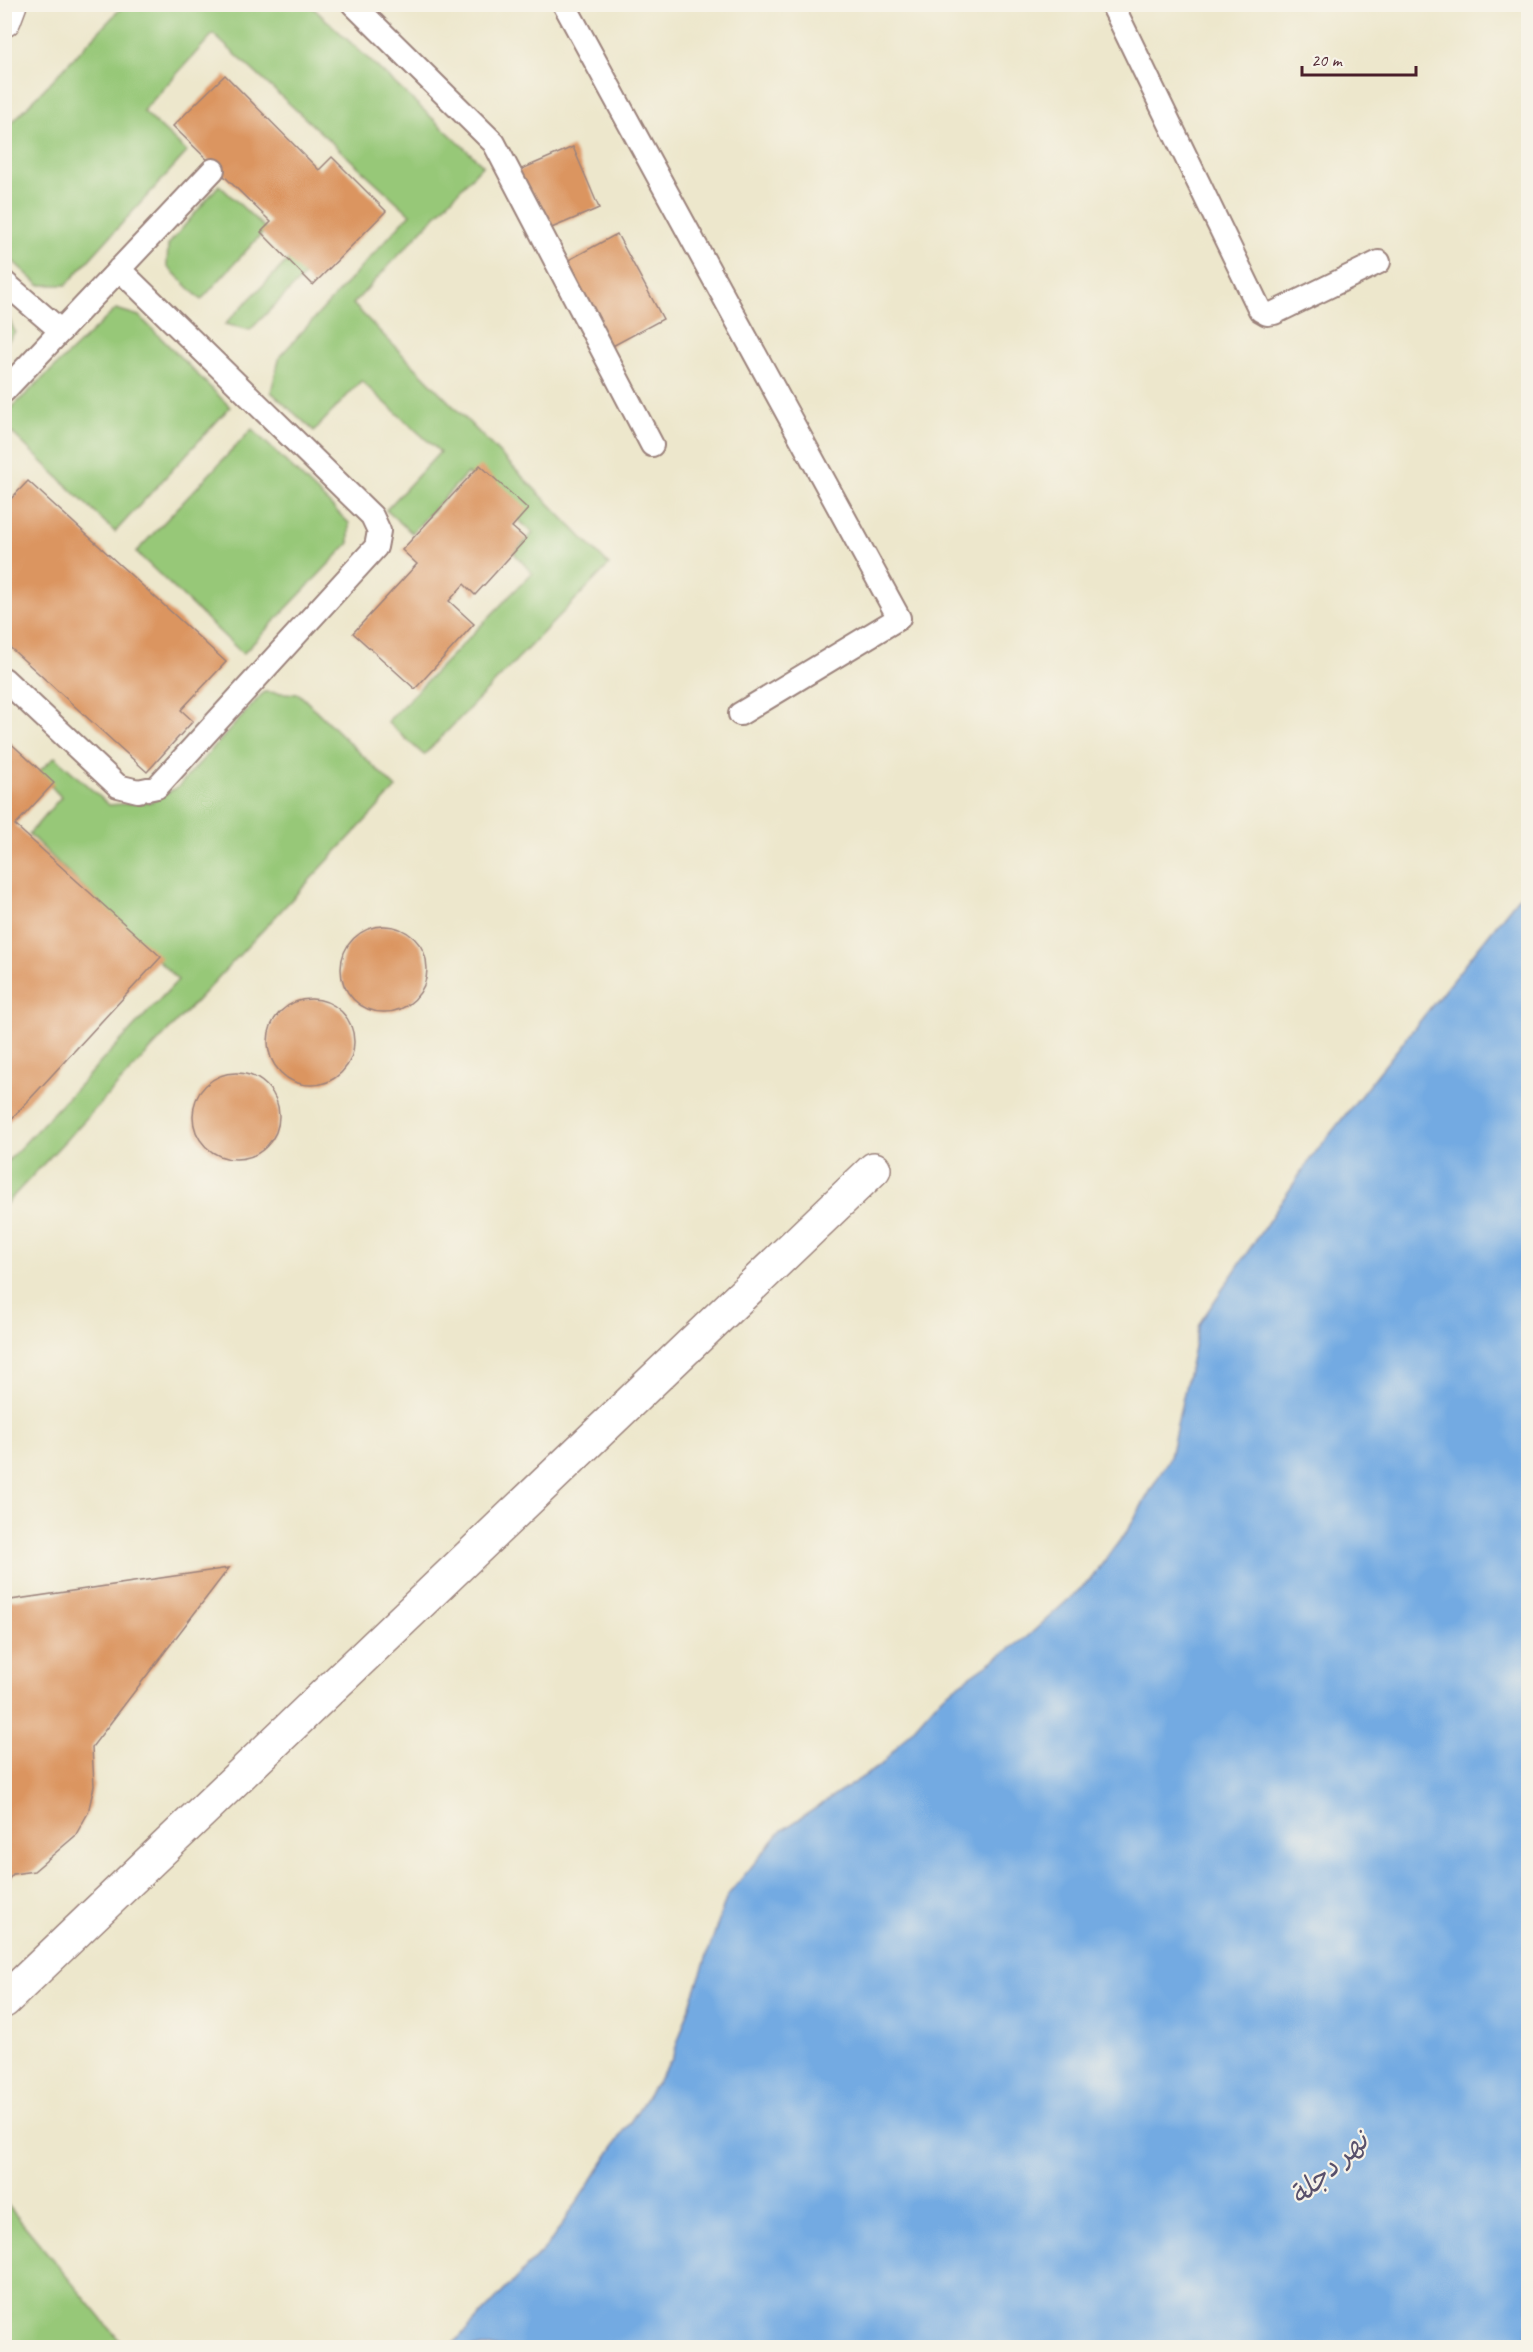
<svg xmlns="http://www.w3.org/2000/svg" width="1533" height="2352" font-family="Caveat,'Playpen Sans Arabic',sans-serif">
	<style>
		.green { fill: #97c878; stroke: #707452; stroke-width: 1.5 }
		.water { fill: #73aae2; stroke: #5e6486; stroke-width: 1.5 }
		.building { fill: #db9561 }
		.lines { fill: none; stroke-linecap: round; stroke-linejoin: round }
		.service-casing { stroke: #9c837c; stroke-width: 26 }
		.minor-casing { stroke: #9c837c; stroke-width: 36 }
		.service { stroke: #fff; stroke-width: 22 }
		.minor { stroke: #fff; stroke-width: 33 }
		.labels { text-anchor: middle; stroke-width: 4.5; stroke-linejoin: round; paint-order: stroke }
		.water-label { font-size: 27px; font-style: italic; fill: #58506b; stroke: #f7f3e8 }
	</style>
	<rect width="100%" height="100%" fill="#f7f3e8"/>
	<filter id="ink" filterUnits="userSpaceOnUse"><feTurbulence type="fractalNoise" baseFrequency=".0167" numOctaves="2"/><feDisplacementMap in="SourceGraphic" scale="12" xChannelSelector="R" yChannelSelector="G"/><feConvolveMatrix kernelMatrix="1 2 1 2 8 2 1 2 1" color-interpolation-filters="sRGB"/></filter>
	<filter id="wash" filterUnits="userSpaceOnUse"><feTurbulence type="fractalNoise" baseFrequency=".008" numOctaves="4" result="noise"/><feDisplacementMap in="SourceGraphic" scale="24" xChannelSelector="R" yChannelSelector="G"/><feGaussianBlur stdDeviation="1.35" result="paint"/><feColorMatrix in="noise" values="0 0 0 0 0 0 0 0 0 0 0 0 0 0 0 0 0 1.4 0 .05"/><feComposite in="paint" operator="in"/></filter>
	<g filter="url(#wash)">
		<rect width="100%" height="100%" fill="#ede7cc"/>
		<path class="green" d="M124 5H310L483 165 353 304 609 565 424 755 387 722 532 573 514 553 533 533 467 473 412 533 386 510 440 452 361 381 314 431 271 392 280 356 410 214 213 34 143 111 187 152 66 285H39L5 254 4 131Z
			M219 185 266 229 201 300 167 266 168 245Z
			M291 257 311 269 250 330 225 324Z
			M116 309 139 316 230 407 115 532 5 426 4 415Z
			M5 310 15 332 5 345Z
			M252 429 349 523V543L243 654 136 552Z
			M264 692 299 694 396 788 5 1205 4 1165 178 980 29 834 61 797 38 772 55 757 109 805 151 802 178 787Z
			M4 2202H5L125 2347H5Z"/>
		<path class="water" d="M1528 885V2347H450L549 2244 672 2059 727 1896 781 1831 881 1765 941 1697 1027 1637 1090 1580 1127 1531 1170 1457 1199 1324 1311 1158Z"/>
		<g id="blocks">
			<path class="building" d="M225 75 319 170 332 157 386 211 313 285 261 232 271 222 173 126Z
				M573 147 599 208 542 232 515 172Z
				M617 234 663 319 609 348 563 263Z
				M480 465 528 509 512 527 526 539 475 595 464 584 449 601 474 624 415 689 353 633 417 564 402 550Z
				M28 481 226 662 181 710 193 721 147 772 4 642V506Z
				M4 737 54 783 15 825 161 957 4 1127Z
				M341 969a43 43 0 1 1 86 0a43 43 0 1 1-86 0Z
				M268 1042a43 43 0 1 1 86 0a43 43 0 1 1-86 0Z
				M193 1116a43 43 0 1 1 86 0a43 43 0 1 1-86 0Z
				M229 1568 92 1747 94 1786 88 1813 75 1836 34 1871 13 1874 4 1885V1601Z"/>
		</g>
	</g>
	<g filter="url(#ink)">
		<use href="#blocks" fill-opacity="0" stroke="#9c837c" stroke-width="1.5"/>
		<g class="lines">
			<g class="service-casing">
				<path id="service" d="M353 4 494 143 652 445
					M564 4 899 618 740 714
					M1112 4 1260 310 1267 314 1274 313 1379 262
					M4 282 61 331
					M4 391 213 170
					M4 679 118 786 138 791 157 787 376 547 379 531 372 516 119 269"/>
			</g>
			<g class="minor-casing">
				<path id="minor" d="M4 20 10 4
					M4 2001 874 1169"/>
			</g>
			<use href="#service" class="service"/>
			<use href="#minor" class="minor"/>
		</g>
	</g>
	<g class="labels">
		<g class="water-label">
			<text transform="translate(1329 2168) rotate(-42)" y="9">نهر دجلة</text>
		</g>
	</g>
	<rect width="1533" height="2352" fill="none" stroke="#f7f3e8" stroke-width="24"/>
	<path d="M1302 66v9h114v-9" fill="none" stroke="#4a1f2b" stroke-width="3"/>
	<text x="1311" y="66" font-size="18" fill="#4a1f2b" stroke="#f7f3e8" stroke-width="4.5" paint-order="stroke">20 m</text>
</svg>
